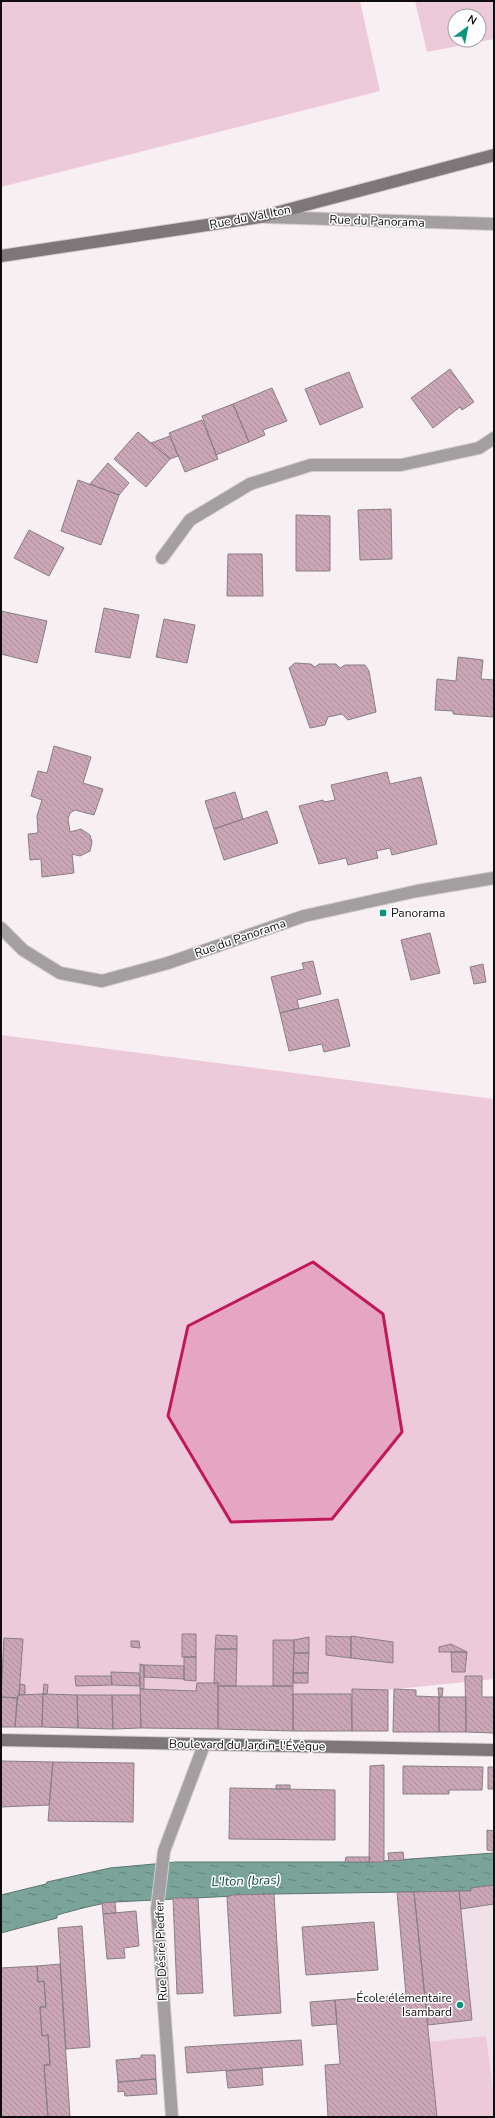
<svg xmlns="http://www.w3.org/2000/svg" width="495" height="2118" font-family="'Nunito Sans',sans-serif">
	<style>
		.built { fill: #f0e0e7 }
		.grass { fill: #edcada; fill-rule: evenodd }
		.water { fill: url(#water-ripples); stroke: #5a7770 }
		.building { fill: url(#building-back-hatch); stroke: #887f83 }
		.lines { fill: none; stroke-linecap: round; stroke-linejoin: round }
		.street-casing { stroke: #d3cbcf; stroke-width: 14 }
		.secondary-casing { stroke: #d3cbcf; stroke-width: 14 }
		.street { stroke: #a39fa0; stroke-width: 12 }
		.secondary { stroke: #7d777a; stroke-width: 12 }
		.marked { fill: #c2185b; fill-opacity: 0.2; stroke: #c2185b; stroke-width: 3; stroke-linejoin: round }
		.poi-dot { fill: #0d947f; stroke: #fff; stroke-width: 1.5 }
		.labels { text-anchor: middle; stroke-width: 3; stroke-linejoin: round; paint-order: stroke }
		.street-label { font-size: 12px; fill: #100d0f; stroke: #fff }
		.poi-label { font-size: 12px; fill: #100d0f; stroke: #fff; text-anchor: start }
		.water-label { font-size: 13px; font-style: italic; fill: #104c41; stroke: #fff }
	</style>
	<defs>
		<pattern id="water-ripples" width="26" height="14" patternUnits="userSpaceOnUse"><rect width="26" height="14" fill="#7aa499"/><path d="M2 4q2-2 4 0t4 0M15 11q2-2 4 0t4 0" fill="none" stroke="#63847b"/></pattern>
		<pattern id="building-back-hatch" width="6" height="6" patternUnits="userSpaceOnUse"><rect width="6" height="6" fill="#caa6b6"/><path d="M-1 5l2 2M0 0l6 6M5-1l2 2" fill="none" stroke="#ac8e9b"/></pattern>
	</defs>
	<rect width="100%" height="100%" fill="#f8eff3"/>
	<path class="built" d="M494 1885V2117H438L414 1893 472 1892Z"/>
	<path class="grass" d="M1 1H360L380 91 1 187Z
		M415 1H494V39L427 52ZM455 16H479V40H455Z
		M1 1035 494 1099V1679L39 1726 1 1714Z
		M486 2036 494 2097V2117H437L429 2042Z"/>
	<path class="water" d="M494 1853V1885L471 1888V1891L274 1894 115 1902C95 1904 76 1910 57 1915V1918L1 1933V1895L46 1884 47 1882 110 1868 176 1862H369Z"/>
	<path class="building" d="M450 369 474 402 462 410 460 407 433 428 411 398Z
		M349 372 363 407 320 425 305 389Z
		M272 388 287 421 263 430 265 435 249 442 233 404Z
		M233 404 249 442 216 455 202 416Z
		M202 420 218 459 185 472 169 433Z
		M138 432 170 459 146 487 114 459Z
		M170 436 178 456 170 459 151 443Z
		M108 463 129 483 119 495 90 484Z
		M78 480 119 495 101 545 61 531Z
		M391 509 392 559 360 560 358 510Z
		M296 515 330 516V571H296Z
		M29 530 64 548 49 576 14 558Z
		M228 554H262L263 596H227Z
		M104 608 139 615 130 658 95 652Z
		M1 611 47 621 37 663 1 654Z
		M164 619 195 625 187 663 156 657Z
		M458 657 483 660 481 679 494 680V717L453 714V711L435 710 437 679 456 681Z
		M295 663 311 664 315 667 319 664H336L340 668 345 665H365L369 671 376 712 348 720 342 714 328 717 325 725 310 728 289 668Z
		M54 746 91 757 83 783 103 789 94 815 75 810 70 813 68 819 70 832 81 829 90 835 92 842 90 851 80 856 72 854 74 873 42 877 41 859 30 860 28 834 38 833 37 816 42 800 31 796 38 771 47 773Z
		M387 772 390 784 421 777 437 844 392 855 390 848 376 851 378 858 348 865 346 858 319 864 299 806 323 800 324 802 335 800 331 785Z
		M235 792 243 819 214 829 205 801Z
		M267 811 278 843 224 860 214 829Z
		M430 933 440 973 411 980 401 940Z
		M313 961 321 994 297 1000 299 1008 280 1013 271 977 304 969 302 963Z
		M483 964 486 982 474 984 470 967Z
		M338 999 350 1046 324 1052 322 1044 289 1051 280 1013Z
		M182 1634H196V1657H182Z
		M216 1635 237 1636V1649H215Z
		M326 1636 351 1637V1658L326 1655Z
		M351 1636 393 1642V1663L351 1658Z
		M309 1637V1653H294V1640Z
		M4 1638 23 1639 19 1695 17 1698 1 1697Z
		M273 1640H294L293 1686H273Z
		M131 1641H139L140 1648 131 1647Z
		M451 1644 467 1652H439V1647Z
		M215 1649H237L236 1686H218V1683H214Z
		M451 1652H467L465 1672H452Z
		M294 1653H309L308 1673H293Z
		M184 1657H196V1681L184 1680Z
		M140 1664 144 1665V1689H140Z
		M144 1665 184 1666V1679L144 1677Z
		M111 1672 139 1673 140 1686 112 1685Z
		M293 1673H308V1683H293Z
		M75 1676H111L112 1685 76 1686Z
		M465 1676H482V1697H494V1733L466 1732Z
		M197 1683H218V1729L141 1728 140 1689 196 1691Z
		M20 1684 25 1685V1694L19 1695Z
		M44 1684 48 1685 47 1694H43Z
		M218 1686H293V1731L218 1729Z
		M438 1688H443L442 1697H439Z
		M352 1689 388 1690V1731H352Z
		M394 1689 416 1690V1696L439 1697V1732H393Z
		M43 1694 42 1727H15L18 1695Z
		M43 1694 77 1695 78 1728 42 1727Z
		M293 1694H351L352 1731H293Z
		M77 1695H112L113 1729 78 1728Z
		M112 1695H140L141 1728 113 1729Z
		M1 1697 17 1698 15 1727H1Z
		M439 1697H466V1732H439Z
		M1 1761 53 1762 49 1805 1 1807Z
		M53 1762 134 1763 133 1822 48 1821Z
		M384 1765V1862H369L370 1766Z
		M403 1766 483 1767 482 1790H449V1794H403Z
		M488 1767H494V1789H488Z
		M276 1785H290V1789H276Z
		M230 1788 335 1790V1840L229 1839Z
		M487 1830 494 1831V1851L487 1850Z
		M403 1852 404 1860 389 1861 388 1853Z
		M346 1857H370L369 1862H345Z
		M494 1885V1904L461 1909 459 1891H471V1888Z
		M459 1891 472 2020 428 2025 414 1892Z
		M397 1892H414L437 2117H328L325 2065 340 2064 335 2000 406 1995Z
		M274 1894 281 2013 234 2016 227 1897 232 1895Z
		M173 1898H198L203 1993 177 1994Z
		M115 1902 116 1913 103 1914 102 1903Z
		M136 1911 139 1946 124 1948 125 1958 107 1959 103 1914Z
		M374 1922 378 1970 306 1975 302 1927Z
		M82 1926 90 2047 66 2049 58 1928Z
		M60 1964 70 2117H48L44 2065H50L48 2035 42 2036 40 2007H46L44 1981 38 1982 37 1966Z
		M37 1966 38 1982 44 1981 46 2007H40L42 2036 48 2035 50 2065H44L48 2117H1V1968Z
		M335 2000 337 2024 312 2026 310 2002Z
		M301 2040 303 2065 187 2073 185 2047Z
		M141 2055H155L156 2079 118 2082 116 2060 141 2058Z
		M262 2068 263 2085 228 2088 226 2071Z
		M156 2079 157 2094 125 2096 124 2091 118 2092V2082Z"/>
	<g class="lines">
		<g class="street-casing">
			<path id="street" d="M265 217 494 224
				M162 558 190 520 250 484 311 465H401L479 448 494 438
				M1 928 23 950 60 973 102 981 168 963 304 916 417 891 494 878
				M172 2117 157 1909 164 1851 204 1745"/>
		</g>
		<g class="secondary-casing">
			<path id="secondary" d="M1 256 260 217 494 155
				M1 1740 494 1750"/>
		</g>
		<use href="#street" class="street"/>
		<use href="#secondary" class="secondary"/>
	</g>
	<path class="marked" d="M313 1262 383 1314 402 1432 332 1519 231 1522 168 1416 188 1326Z"/>
	<g class="poi-dot">
		<rect x="379" y="909" width="8" height="8" rx="2"/>
		<circle cx="460" cy="2005" r="4"/>
	</g>
	<g class="labels">
		<g class="street-label">
			<text transform="translate(250 217) rotate(-11)" y="4">Rue du Val Iton</text>
			<text transform="translate(377 221) rotate(2)" y="4">Rue du Panorama</text>
			<text transform="translate(240 938) rotate(-19)" y="4">Rue du Panorama</text>
			<text transform="translate(247 1745) rotate(1)" y="4">Boulevard du Jardin-l'Évêque</text>
			<text transform="translate(161 1951) rotate(-92)" y="4">Rue Désiré Piedfer</text>
		</g>
		<g class="poi-label">
			<text x="391" y="917">Panorama</text>
			<text x="452" y="2002" text-anchor="end">École élémentaire<tspan x="452" dy="14">Isambard</tspan></text>
		</g>
		<g class="water-label">
			<text transform="translate(246 1880) rotate(-2)" y="5">L'Iton (bras)</text>
		</g>
	</g>
	<rect width="495" height="2118" fill="none" stroke="#100d0f" stroke-width="4"/>
	<g transform="translate(467 28) rotate(32)"><circle r="19" fill="#ffffff" stroke="#9f9e9f"/>
	<path d="M0-3L7 15L0 10L-7 15Z" fill="#0d947f"/>
	<text y="-6" font-size="11" font-weight="bold" text-anchor="middle" fill="#100d0f">N</text>
	</g>
</svg>
